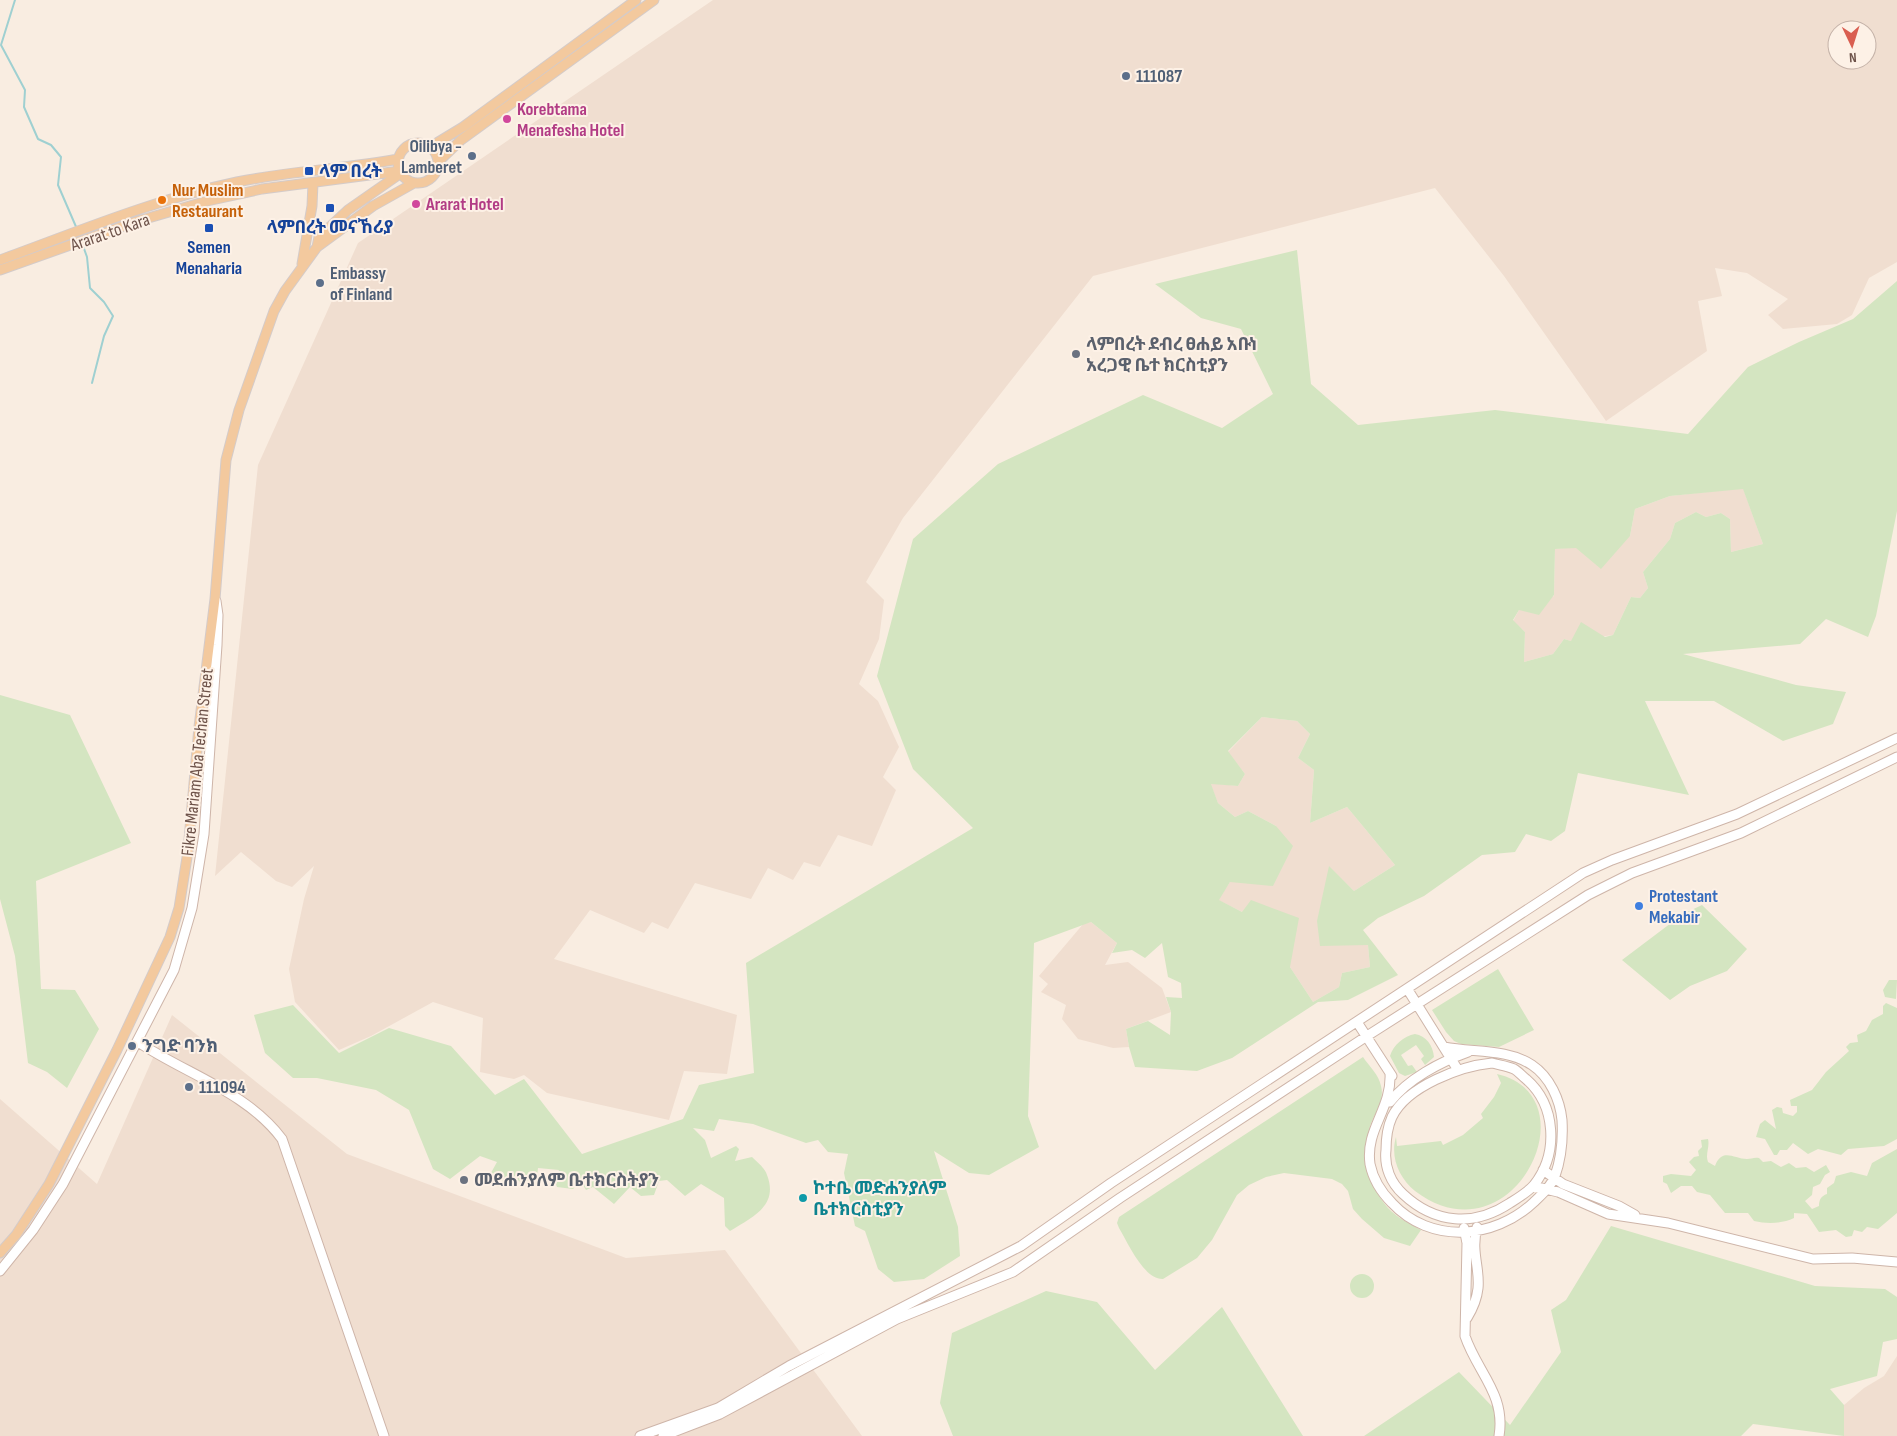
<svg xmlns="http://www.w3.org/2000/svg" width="1897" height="1436" font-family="'Sofia Sans Condensed','Noto Sans Ethiopic',sans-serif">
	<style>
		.residential { fill: #f0ded0; fill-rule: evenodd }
		.green { fill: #d4e5c1; fill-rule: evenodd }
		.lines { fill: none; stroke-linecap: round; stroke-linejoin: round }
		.stream { stroke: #9fd0d1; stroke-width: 2 }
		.secondary-casing { stroke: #ceb5a9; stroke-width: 11 }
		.primary-casing { stroke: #d4cbc9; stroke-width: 11 }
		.secondary { stroke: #fff; stroke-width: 9 }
		.primary { stroke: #f3c99e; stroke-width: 9 }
		.service-dot { fill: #5c6f8a; stroke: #fdf1e6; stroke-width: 2 }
		.hotel-dot { fill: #d1479c; stroke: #fdf1e6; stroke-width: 2 }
		.transit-dot { fill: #1a4fb4; stroke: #fdf1e6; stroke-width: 2 }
		.food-dot { fill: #e8710a; stroke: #fdf1e6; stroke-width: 2 }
		.worship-dot { fill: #6b7280; stroke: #fdf1e6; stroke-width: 2 }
		.shop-dot { fill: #3f7fe0; stroke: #fdf1e6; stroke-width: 2 }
		.culture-dot { fill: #0f9aa8; stroke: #fdf1e6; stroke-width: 2 }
		.labels { text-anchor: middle; stroke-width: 4; stroke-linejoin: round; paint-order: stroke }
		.service-label { font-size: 18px; font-weight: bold; fill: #4e5e75; stroke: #fdf1e6; text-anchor: start }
		.hotel-label { font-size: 18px; font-weight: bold; fill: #b23c85; stroke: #fdf1e6; text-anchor: start }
		.transit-label { font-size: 18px; font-weight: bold; fill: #164399; stroke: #fdf1e6 }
		.food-label { font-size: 18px; font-weight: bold; fill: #c56008; stroke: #fdf1e6; text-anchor: start }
		.street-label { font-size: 18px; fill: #6e534a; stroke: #fdf1e6 }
		.worship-label { font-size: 18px; font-weight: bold; fill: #5b616d; stroke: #fdf1e6; text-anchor: start }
		.shop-label { font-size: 18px; font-weight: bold; fill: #366cbe; stroke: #fdf1e6; text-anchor: start }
		.culture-label { font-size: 18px; font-weight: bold; fill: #0d838f; stroke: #fdf1e6; text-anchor: start }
	</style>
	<rect width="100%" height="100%" fill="#f9ede1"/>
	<path class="residential" d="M713 0H1897V262L1869 278 1852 315 1837 324 1783 329 1768 315 1788 299 1747 273 1715 268 1722 296 1698 301 1707 351 1606 421 1504 276 1435 188 1093 276 903 518 866 582 884 600 879 639 859 684 878 701 899 747 883 777 896 790 872 846 838 835 820 867 804 862 793 880 768 868 751 899 695 883 668 929 652 922 644 933 590 910 554 959 737 1015 727 1074 684 1071 669 1120 547 1093 524 1075 514 1079 480 1072 483 1018 433 1002 371 1036 339 1050 295 1002 289 969 304 899 314 866 292 887 276 881 241 852 215 876 258 465 358 243ZM1837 30H1867V60H1837Z
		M1743 488 1763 544 1731 552 1730 519 1721 513 1706 517 1696 512 1675 523 1670 539 1643 572 1648 588 1640 598 1631 597 1613 635 1571 641 1564 639 1553 654 1524 662 1525 632 1513 621 1519 610 1554 596 1555 549 1576 547 1630 536 1635 509 1670 496Z
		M1262 717 1297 721 1310 734 1298 758 1314 770 1310 823 1347 807 1395 865 1354 891 1329 867 1368 945 1370 967 1342 973 1339 987 1313 1002 1290 967 1242 912 1218 900 1230 882 1276 826 1248 811 1235 817 1218 803 1210 783 1238 786 1245 774 1228 752Z
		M1091 922 1117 943 1105 965 1128 962 1162 988 1171 1012 1126 1029 1129 1047 1113 1048 1078 1039 1062 1019 1066 1005 1041 992 1048 984 1039 976 1084 923Z
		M172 1015 347 1154 626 1258 725 1250 862 1436H0V1099L97 1184Z
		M1897 1356V1436H1844V1405L1864 1388 1884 1376Z"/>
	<path class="green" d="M1297 250 1311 384 1358 425 1495 410 1688 434 1748 367 1799 342 1853 319 1897 281V511L1876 616 1868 637 1826 619 1800 644 1683 654 1796 685 1846 692 1833 724 1783 741 1714 701H1645L1689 795 1578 773 1565 831 1551 841 1526 834 1515 852 1482 855 1424 896 1378 918 1363 930 1398 975 1348 1000 1318 1002 1232 1058 1197 1071 1135 1067 1129 1047 1126 1029 1148 1021 1170 1035 1171 1012 1166 997 1182 998 1181 983 1168 977 1162 943 1145 958 1132 950 1112 953 1117 943 1091 922 1034 943 1028 1116 1039 1147 989 1175 969 1173 934 1151 958 1227 960 1256 924 1279 894 1282 878 1269 865 1231 855 1226 844 1173 848 1154 828 1152 818 1140 806 1143 753 1124 719 1119 714 1131 693 1128 705 1140 711 1158 736 1146 739 1149 735 1161 752 1157C757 1162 765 1168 767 1175 779 1206 752 1217 730 1231L725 1226 724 1198 701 1184 685 1196 667 1180 659 1181 654 1195 641 1196 630 1187 614 1204 593 1187 586 1190 581 1182 573 1189 557 1187 555 1182 559 1170 538 1168 536 1186 515 1180 498 1187 487 1180 497 1162 480 1156 450 1179 433 1169 409 1110 376 1090 317 1078H293L265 1053 254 1015 293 1005 339 1053 389 1028 451 1046 495 1095 524 1079 582 1154 683 1119 699 1085 754 1073 746 963 973 828 913 769 877 676 913 539 998 464 1143 395 1222 428 1273 394 1241 329 1201 318 1155 284ZM1743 489 1763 544 1731 552 1730 519 1721 513 1706 517 1696 512 1675 523 1670 539 1643 572 1648 588 1640 598 1631 597 1613 635 1605 637 1581 622 1571 641 1564 639 1553 654 1524 662 1525 632 1513 620 1519 610 1539 615 1554 595 1555 549 1576 548 1601 569 1630 536 1635 509 1670 496ZM1262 717 1297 721 1310 734 1298 758 1314 770 1310 823 1347 807 1395 865 1354 891 1329 866 1317 921 1320 946 1368 945 1370 967 1342 973 1339 987 1313 1002 1290 967 1299 918 1251 900 1242 912 1219 900 1230 882 1273 886 1293 846 1276 826 1248 811 1235 817 1218 803 1211 784 1238 786 1245 774 1228 751Z
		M0 695 70 715 131 843 36 881 41 989 75 990 99 1029 67 1088 47 1072 28 1063 15 956 0 899Z
		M1702 905 1747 949 1727 971 1690 986 1670 1000 1622 960 1683 914Z
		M1498 969 1534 1030 1499 1047 1461 1044 1454 1041 1446 1032 1432 1010Z
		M1889 980H1897L1896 999 1885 997 1883 990Z
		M1886 1003 1897 1008V1139L1884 1146 1848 1149 1841 1155 1818 1149 1808 1154 1793 1143 1787 1150H1780L1777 1155H1774L1765 1139 1756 1137 1760 1124 1765 1120 1776 1129 1772 1110 1777 1107 1782 1108 1783 1113 1793 1116 1797 1112V1106H1791L1790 1100 1812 1090 1826 1072 1849 1051 1846 1047 1850 1043 1858 1042 1857 1035 1866 1031 1872 1020 1883 1014V1006Z
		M1415 1034C1426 1036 1433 1045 1434 1057L1425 1065 1421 1059 1424 1056 1416 1045 1401 1055 1408 1066 1412 1065 1417 1072 1405 1076 1399 1073 1390 1056C1393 1045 1404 1036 1415 1034Z
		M1363 1057C1369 1066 1379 1075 1381 1086 1385 1101 1375 1112 1370 1126 1363 1150 1368 1183 1384 1203 1392 1215 1408 1223 1421 1230L1410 1246 1384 1238 1362 1219 1353 1209 1348 1191 1342 1184 1332 1179 1284 1173 1266 1177 1249 1185 1237 1195 1212 1240 1197 1258 1163 1279C1144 1280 1128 1243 1119 1228L1117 1223 1119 1217Z
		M1497 1074C1594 1096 1513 1265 1415 1191 1399 1178 1390 1157 1396 1137L1397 1146 1441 1141 1443 1145 1463 1135 1483 1118 1481 1114 1494 1097 1501 1083Z
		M1708 1139C1710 1147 1705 1154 1708 1162L1715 1166C1722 1147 1734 1159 1747 1159 1751 1159 1754 1157 1759 1158L1763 1162 1771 1161 1781 1167 1789 1163 1796 1168 1806 1167 1814 1172 1826 1165 1830 1172 1825 1175 1820 1184 1813 1187 1812 1195 1805 1201 1812 1209 1819 1206C1819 1200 1821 1196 1827 1194V1188L1834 1183 1836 1176 1851 1172 1867 1176 1872 1163 1897 1149V1213L1878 1229 1867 1227 1862 1232 1854 1230 1852 1236 1846 1237 1836 1230 1819 1232 1807 1214 1794 1213V1218C1781 1224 1767 1224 1754 1221L1748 1213H1725L1710 1195 1697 1192 1692 1186H1681L1671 1193 1667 1184 1663 1182V1176L1671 1174 1691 1176 1696 1170 1689 1162 1694 1157 1699 1156 1698 1151 1702 1147 1701 1140Z
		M1611 1226 1815 1286 1885 1289 1897 1297V1339L1883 1342 1877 1376 1830 1389 1844 1405V1436L1753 1424 1741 1436H1364L1459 1372 1510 1425 1561 1352 1551 1310 1566 1300Z
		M1350 1286a12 12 0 1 1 24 0a12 12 0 1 1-24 0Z
		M1046 1291 1097 1302 1155 1370 1222 1307 1303 1436H953L940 1403 952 1333Z"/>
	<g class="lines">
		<path class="stream" d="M15 0 1 45 25 90 24 107 38 139 51 145 61 157 58 185 77 229
			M82 243 87 257 90 288 104 302 113 316 104 336 92 383"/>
		<g class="secondary-casing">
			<path id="secondary" d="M1408 990 1458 1070
				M1357 1022 1392 1076
				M138 1042C186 1074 247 1092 282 1139L384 1436
				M1492 1063C1499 1065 1507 1066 1514 1069 1518 1071 1522 1076 1526 1079 1556 1105 1559 1153 1534 1185 1528 1192 1518 1198 1510 1203 1474 1227 1435 1224 1403 1194 1391 1183 1384 1167 1386 1150 1386 1138 1387 1128 1392 1117 1407 1086 1461 1066 1492 1063Z
				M1390 1073C1392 1109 1365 1129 1370 1164 1373 1179 1381 1192 1392 1203 1430 1244 1494 1240 1534 1202 1542 1194 1551 1187 1555 1176 1561 1159 1563 1137 1562 1120 1560 1100 1550 1077 1532 1065 1506 1048 1473 1053 1444 1047
				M1390 1102C1408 1079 1440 1062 1468 1052
				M1543 1170 1563 1184 1619 1206 1635 1215
				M1533 1186 1558 1192 1608 1214 1668 1223 1813 1259 1852 1258 1897 1262
				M1464 1228 1467 1243 1465 1336C1477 1372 1506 1394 1499 1436
				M0 1271 33 1230 63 1184 174 970 192 908 204 834 217 645 218 615 216 601
				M1467 1318C1491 1279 1468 1263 1477 1227
				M640 1436 718 1408 789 1366 1021 1246 1111 1183 1583 873 1612 860 1737 814 1897 738
				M663 1436 720 1414 897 1319 1013 1272 1120 1198 1367 1036 1588 895 1632 873 1741 833 1897 757"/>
		</g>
		<g class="primary-casing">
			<path id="primary" d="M398 163a20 20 0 1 1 40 0a20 20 0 1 1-40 0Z
				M430 147 463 127 636 0
				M439 161 461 140 654 0
				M317 247 373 206 414 183
				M0 260C77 232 156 199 237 182 290 171 345 169 398 159
				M302 264 312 206 313 183
				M0 270 138 221 207 201 262 189 400 171
				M0 1253 16 1235 49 1184 117 1050 170 937 179 908 188 851 199 727 215 599 226 460 239 410 274 311 285 291 317 247 319 237 348 210 401 173"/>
		</g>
		<use href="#secondary" class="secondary"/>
		<use href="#primary" class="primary"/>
	</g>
	<g class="service-dot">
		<circle cx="1126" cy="76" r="5"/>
		<circle cx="472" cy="156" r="5"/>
		<circle cx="320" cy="283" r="5"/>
		<circle cx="132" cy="1046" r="5"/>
		<circle cx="189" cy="1087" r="5"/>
	</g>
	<g class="hotel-dot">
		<circle cx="507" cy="119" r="5"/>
		<circle cx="416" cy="204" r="5"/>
	</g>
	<g class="transit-dot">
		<rect x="304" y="166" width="10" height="10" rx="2.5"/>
		<rect x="325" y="203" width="10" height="10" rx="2.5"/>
		<rect x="204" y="223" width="10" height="10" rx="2.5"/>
	</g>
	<circle class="food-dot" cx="162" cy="200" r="5"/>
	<g class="worship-dot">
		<circle cx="1076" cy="354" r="5"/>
		<circle cx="464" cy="1180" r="5"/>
	</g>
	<circle class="shop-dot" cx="1639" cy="906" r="5"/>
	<circle class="culture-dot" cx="803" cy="1198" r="5"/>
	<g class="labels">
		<g class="service-label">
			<text x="1136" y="82">111087</text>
			<text x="462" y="152" text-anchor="end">Oilibya -<tspan x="462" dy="21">Lamberet</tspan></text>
			<text x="330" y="279">Embassy<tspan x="330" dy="21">of Finland</tspan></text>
			<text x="142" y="1052">ንግድ ባንክ</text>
			<text x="199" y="1093">111094</text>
		</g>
		<g class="hotel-label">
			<text x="517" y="115">Korebtama<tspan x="517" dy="21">Menafesha Hotel</tspan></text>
			<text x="426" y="210">Ararat Hotel</text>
		</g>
		<g class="transit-label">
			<text x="319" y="177" text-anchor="start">ላም በረት</text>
			<text x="330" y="233">ላምበረት መናኸሪያ</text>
			<text x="209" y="253">Semen<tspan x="209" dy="21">Menaharia</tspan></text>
		</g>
		<g class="food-label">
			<text x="172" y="196">Nur Muslim<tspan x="172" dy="21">Restaurant</tspan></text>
		</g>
		<g class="street-label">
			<text transform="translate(110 232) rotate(-19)" y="6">Ararat to Kara</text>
			<text transform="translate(197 762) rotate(-84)" y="6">Fikre Mariam Aba Techan Street</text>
		</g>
		<g class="worship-label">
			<text x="1086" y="350">ላምበረት ደብረ ፀሐይ አቡነ<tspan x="1086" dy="21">አረጋዊ ቤተ ክርስቲያን</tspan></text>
			<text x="474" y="1186">መደሐንያለም ቤተክርስትያን</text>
		</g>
		<g class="shop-label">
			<text x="1649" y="902">Protestant<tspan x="1649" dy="21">Mekabir</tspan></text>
		</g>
		<g class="culture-label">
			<text x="813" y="1194">ኮተቤ መድሐንያለም<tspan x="813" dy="21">ቤተክርስቲያን</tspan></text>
		</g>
	</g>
	<g transform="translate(1852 45) rotate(176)"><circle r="24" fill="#fdf1e6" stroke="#c4b2a8"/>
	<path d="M0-4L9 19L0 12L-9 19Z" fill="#d95e50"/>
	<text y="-8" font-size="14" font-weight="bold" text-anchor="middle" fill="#6e534a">N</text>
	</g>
</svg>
